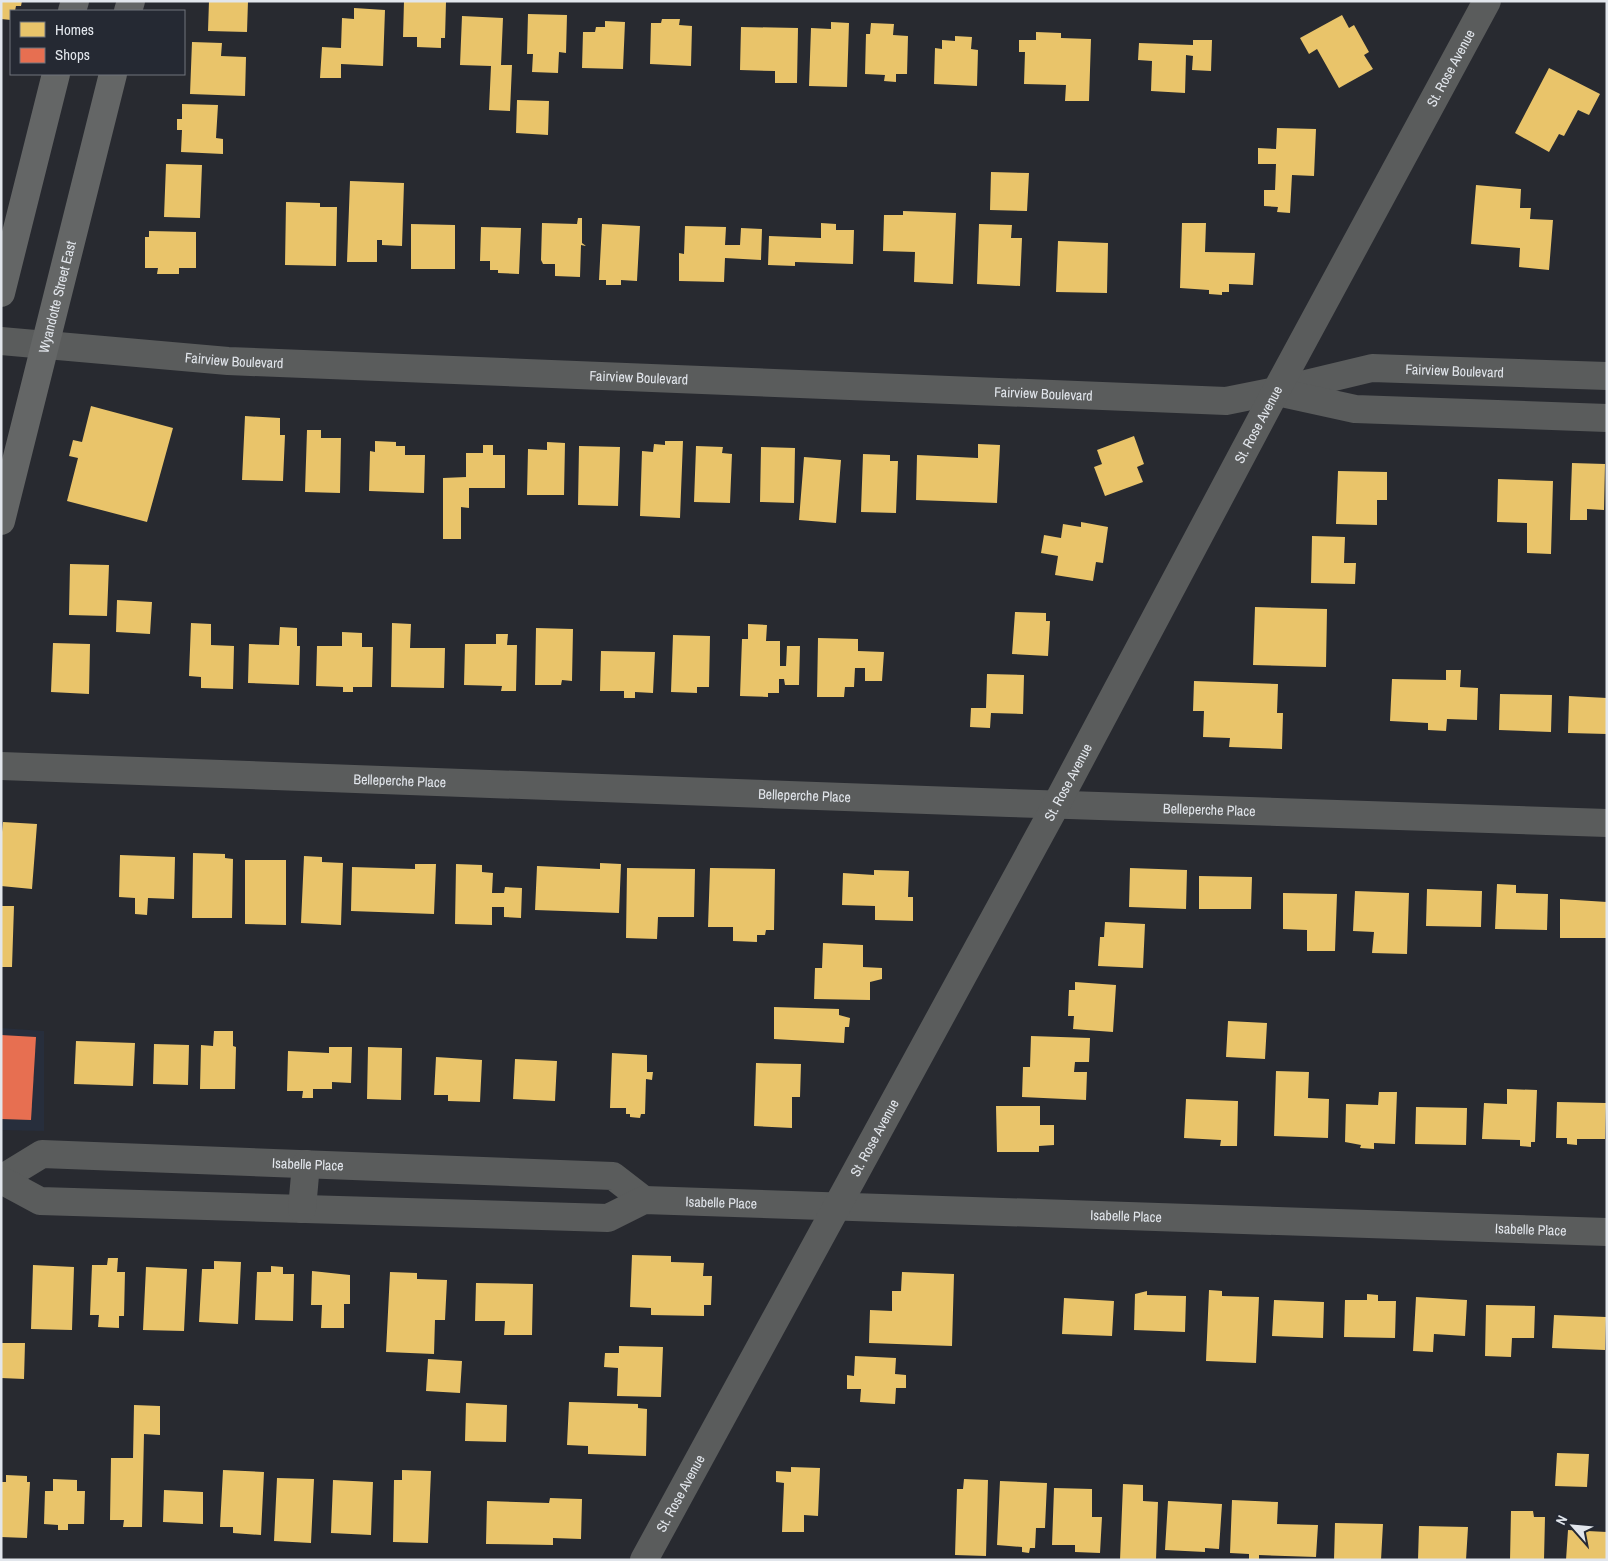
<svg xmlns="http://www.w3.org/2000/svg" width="1608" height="1561" font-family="'Archivo Narrow',sans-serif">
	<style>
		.built { fill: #272e3c }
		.homes { fill: #e9c46a }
		.shops { fill: #e76f51 }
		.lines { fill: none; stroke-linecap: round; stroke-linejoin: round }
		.minor { stroke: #5a5c5c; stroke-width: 28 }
		.major { stroke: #646666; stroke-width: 28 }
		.labels { text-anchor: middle; stroke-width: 5; stroke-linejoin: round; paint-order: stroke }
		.street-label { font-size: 14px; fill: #e2e6ec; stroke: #252933 }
	</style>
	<rect width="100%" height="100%" fill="#282a30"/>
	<path class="built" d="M1 1028 44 1031V1131L1 1130Z"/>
	<path class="homes" d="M1 1H22L21 6H16L15 11H11V20L1 19Z
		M209 1H248L247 32 208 31Z
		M404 1 446 2 445 38H441V48L417 47V37H403Z
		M354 8 385 10 383 66 341 64V78H320L322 47 341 48 342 18 354 19Z
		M528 14 567 15 566 53 559 52 558 73 532 72 533 54H527Z
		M1342 15 1349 28 1354 25 1369 52 1364 55 1373 69 1339 88 1317 49 1309 54 1300 38Z
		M462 16 503 18 501 65H512L510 111 489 110 491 66 460 65Z
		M662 19H680L679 25 692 26 691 66 650 64 651 23H661Z
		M605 21 625 22 623 69 582 68 583 32H595L596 27H605Z
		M831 22 849 23 847 87 809 86 811 28 831 29Z
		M871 23 894 24 893 35 908 36 907 74H896V82L884 81 885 75 865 74 866 34H870Z
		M741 27 798 28 797 83H775V71L740 70Z
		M1036 32 1061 33V38L1091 39 1089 101H1065L1066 85 1024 84 1025 52H1019V40H1036Z
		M955 36 972 37 971 49 978 50 977 86 934 84 935 48 942 49V40L955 41Z
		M1193 40H1212L1211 71 1192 70 1193 56 1186 55 1185 93 1151 91 1152 61 1138 60 1139 43 1193 45Z
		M192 42 222 43 221 56 246 57 245 96 190 94Z
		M1549 68 1600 94 1589 115 1578 110 1564 136 1559 134 1549 152 1515 133Z
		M517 100 549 101 548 135 516 133Z
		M182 104 218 105 216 138 223 139V154L181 152 182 130H177V119H182Z
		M1277 128 1316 129 1314 176 1292 175 1290 213 1277 212 1278 207 1264 206V190H1275L1276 164H1258V148L1276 149Z
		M166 164 202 165 200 218 164 217Z
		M991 172 1029 173 1027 211 990 210Z
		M350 181 404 183 402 246 382 245V240H377V262H347Z
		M1476 185 1521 189 1520 208H1531L1530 219 1553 220 1549 270 1519 267 1520 248 1471 244Z
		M286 202 320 203V207H337L336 266 285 265Z
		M903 211 956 213 953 284 914 282 915 252 883 251 884 215H903Z
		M578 218H582V243L586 246 581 245 580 277 555 276V264H543L541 260 542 223 577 224Z
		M821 223 836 224V230H854L853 264 795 262V266L768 265 769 236 821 238Z
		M1182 223H1206L1205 252 1255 253 1253 285 1229 284V292H1222V295L1209 294V290L1180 288Z
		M411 224 455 225V269H411Z
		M602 224 640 226 637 281 621 280V285H606V280H599Z
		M979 224 1012 225 1011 238H1022L1020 286 977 284Z
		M685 226 726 227 725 245H740L741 228 762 229 761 260 725 258 724 282 679 281V253L684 254Z
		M481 227 521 228 519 274 498 273V270H490V261H480Z
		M149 231 196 232V268H179V274H157L158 268H145V237H149Z
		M1058 241 1108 243 1107 293 1056 292Z
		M91 406 173 428 147 522 67 501 78 458 69 456 73 440 82 442Z
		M245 416 280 418V435H285L283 481 242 480Z
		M307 430H321V438H341L340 493 305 492Z
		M1134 436 1144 464 1137 467 1143 482 1105 496 1094 467 1102 464 1097 450Z
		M375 441 396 442V446H405V455H425L424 493 369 491 370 451 375 452Z
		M665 441H683L680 518 640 516 642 451 653 452 654 444 665 445Z
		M547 442 565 443 564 495H527L528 449 547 450Z
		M978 444 1000 445 997 503 916 500 917 455 978 458Z
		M483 445H493V455H505V488H469V508L461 507V539H443V478L466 477V453H483Z
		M579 446 620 447 618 506 578 505Z
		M696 446 723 447 722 453 732 454 730 503 694 502Z
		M761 447 795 448 794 503 760 502Z
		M863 454 890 455V461H898L896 513 861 512Z
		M804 457 841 460 836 523 799 520Z
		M1572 463 1605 464 1604 510 1587 509V520H1570Z
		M1338 471 1387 472V500H1377V525L1336 524Z
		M1498 479 1553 481 1551 554 1527 553V523L1497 522Z
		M1081 522 1108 527 1103 563 1096 562 1093 581 1055 575 1058 556 1041 553 1044 535 1061 538 1063 524 1081 527Z
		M1312 536 1345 537 1344 563H1356L1355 584 1311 583Z
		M70 564 109 565 107 616 69 615Z
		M117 600 152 602 150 634 116 632Z
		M1255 607 1327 609 1326 667 1253 665Z
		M1015 612 1046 613V621H1050L1048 656 1012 654Z
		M191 623 211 624V645L234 646 233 689 201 688V677L189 676Z
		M392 623 411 624 410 648H445L444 688 391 687Z
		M748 624 767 625 766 641H780V666H786L787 646H800L799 685H785L784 679H779V693H768V697L740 696 742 639H748Z
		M280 627 297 628V646H300L299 685 248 683 249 644 279 645Z
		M536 628 573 629 572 681 562 680 561 685H535Z
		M342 632 362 633V647H373L372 687H353V692H343V687L316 686 317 646H342Z
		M496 634H508L507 645H517L516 691H501L502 686 464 685 465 644H496Z
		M673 635 710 636 709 687H697V693L671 692Z
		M818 638 858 639V651L884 652 882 681H865V668H855L854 687H845L844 697H817Z
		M53 643 90 644 89 694 51 692Z
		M601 651 655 652 653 693 635 692V698H624V691H600Z
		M1446 670H1461L1460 687 1478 688 1477 720 1447 719 1446 731 1428 730V723L1390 721 1392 679 1446 680Z
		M987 674 1024 675 1023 714 991 713 990 728 970 727 971 708H986Z
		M1194 681 1278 684 1277 713H1283L1282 749 1229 747 1230 738 1203 737 1204 711H1193Z
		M1500 694 1552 695 1551 732 1499 730Z
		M1569 696 1607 698V734L1568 733Z
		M3 822 37 824 32 889 1 886V842Z
		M193 853 225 854V858L233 859 232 918H192Z
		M120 855 175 857 174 899 148 898 147 915 135 914V898L119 897Z
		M304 856 322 857V862L343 863 341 925 301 923Z
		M245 860H286V925L245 924Z
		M600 863 621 864 619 913 535 910 537 866 600 869Z
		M415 864H436L434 914 351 911 352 867 415 869Z
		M456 864 482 865V872L493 873 492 893H504L505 887 522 888 521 918 504 917V907H492V925L455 924Z
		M627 868 695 869 694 917H658L657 939 626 938Z
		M710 868 775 869 774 930H766L765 935H757V942L733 941V927H708Z
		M1130 868 1187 870 1186 909 1129 907Z
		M874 870 909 871 908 897H913V921L875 920V906L842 905 843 873 874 875Z
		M1199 876 1252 877 1251 909H1199Z
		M1497 884 1516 885V893L1548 894 1547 930 1495 929Z
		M1427 889 1482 891 1481 927 1426 926Z
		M1355 891 1409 893 1407 954 1372 953 1374 932 1353 931Z
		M1283 893 1337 894 1335 951H1307V930L1283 929Z
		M1560 899 1607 902V938H1560Z
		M1 906H14L12 967H1Z
		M1105 922 1145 924 1143 968 1098 966 1100 937H1104Z
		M823 943 863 945V967L882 968V979L870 982V1000L814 999 815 968H822Z
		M1075 982 1116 985 1113 1032 1073 1029 1074 1016H1068L1069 990H1075Z
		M774 1007 839 1009V1015L850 1018 849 1027H845L844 1043 774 1039Z
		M1228 1021 1267 1023 1265 1059 1226 1057Z
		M214 1031H233V1046L236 1047 235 1089H200L201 1045 213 1046Z
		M1031 1036 1090 1038 1089 1062H1075L1074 1072H1087L1086 1100 1022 1097 1023 1067H1030Z
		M76 1041 135 1043 133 1086 74 1084Z
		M154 1044 189 1045 188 1085 153 1084Z
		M329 1047H352L351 1083 332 1082V1089H313V1098H302L303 1091H287L288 1051 329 1053Z
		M368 1047 402 1048 401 1100 367 1099Z
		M612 1053 647 1055V1072H653L652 1080 646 1079 645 1114H641L640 1118 630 1117V1114H626V1108H610Z
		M436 1057 482 1060 480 1102 448 1101V1095H434Z
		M515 1059 557 1061 555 1101 513 1099Z
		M756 1063 801 1064 800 1097H792V1128L754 1126Z
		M1276 1071 1309 1072 1308 1098 1329 1099 1328 1138 1274 1136Z
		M1507 1089 1537 1090 1535 1142H1531V1147L1520 1146V1140L1482 1139 1484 1103 1507 1104Z
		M1379 1092H1397L1395 1144 1374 1143V1149L1360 1148 1361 1145 1345 1142 1346 1104 1378 1105Z
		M1186 1099 1238 1101 1237 1146H1220L1221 1140 1184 1138Z
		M1557 1102 1606 1103 1605 1139H1577V1145L1567 1144V1138H1556Z
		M996 1106H1040V1125H1054V1145L1039 1146V1152H997Z
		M1416 1107 1467 1108 1466 1145 1415 1144Z
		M632 1255 671 1256V1262L704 1263 703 1276H712L711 1305H704V1316L651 1315V1308L630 1307Z
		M108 1258H118L117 1272H125L124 1316H119V1328L98 1327 99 1315H90L92 1265H107Z
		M214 1261 241 1262 238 1324 199 1322 202 1269H214Z
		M33 1265 74 1267 72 1330 31 1329Z
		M271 1266 283 1267V1274H294L293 1321 255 1320 257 1272H271Z
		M146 1267 187 1269 184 1331 143 1330Z
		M312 1271 350 1275V1304H344V1328H321L322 1305H311Z
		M390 1272 417 1273V1279L447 1280 445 1320H435L434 1354 386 1352Z
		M902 1272 954 1274 952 1346 869 1343 870 1310 892 1311V1291H901Z
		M476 1283 533 1284 532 1335H504L505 1321H475Z
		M1209 1290 1222 1291V1296L1259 1297 1256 1363 1206 1361Z
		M1147 1291V1295L1186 1296 1185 1332 1134 1330 1135 1294Z
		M1367 1294 1378 1295V1301H1396L1395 1338 1344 1337 1345 1300H1367Z
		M1416 1297 1467 1300 1465 1336 1434 1334 1433 1352 1413 1351Z
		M1064 1298 1114 1301 1112 1336 1062 1334Z
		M1274 1300 1324 1302 1323 1338 1272 1336Z
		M1486 1305 1535 1306 1534 1338H1512L1511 1357 1485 1356Z
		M1554 1315 1606 1317 1605 1350 1552 1348Z
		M1 1343H25L24 1379 1 1378Z
		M619 1346 663 1347 661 1397 617 1396 618 1368 604 1367 605 1353H619Z
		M855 1356 896 1358 895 1374 906 1375V1388H896L895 1404 860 1402 861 1389H847V1375L854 1376Z
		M428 1359 462 1361 460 1393 426 1391Z
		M569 1402 638 1404V1408L647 1409 646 1456 588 1454V1446L567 1445Z
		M466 1403 507 1405 506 1442 465 1441Z
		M134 1405 160 1406V1435L144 1434 142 1527H123L124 1520H110L111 1458H133Z
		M1557 1453 1589 1454 1587 1487 1555 1486Z
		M791 1467 820 1468 818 1516 804 1515V1532H782L784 1483 776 1482V1471L791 1472Z
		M223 1470 264 1472 261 1535 233 1533V1527H220Z
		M402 1470 431 1471 428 1543 393 1542 394 1480H402Z
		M6 1475 27 1476V1482H30L27 1538 1 1537V1482H6Z
		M277 1478 314 1479 311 1543 274 1541Z
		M53 1479 77 1480V1491H85L84 1524H68V1530H58V1525L44 1524 45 1491H53Z
		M964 1479 988 1480 986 1556 955 1555 957 1489H963Z
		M333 1480 373 1482 371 1535 331 1533Z
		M1000 1481 1047 1483 1045 1528H1036L1035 1548H1030L1029 1553 1022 1552V1547L997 1545Z
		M1123 1484 1143 1485V1501L1158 1502 1156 1560H1120Z
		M1054 1488 1092 1489V1517H1102L1100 1553 1075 1552V1545H1052Z
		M164 1490 203 1492V1524L163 1522Z
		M550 1498 582 1499 581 1539 553 1538V1545L486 1544 487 1501 549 1503Z
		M1232 1500 1278 1502 1277 1524 1318 1525 1316 1557 1259 1555V1560L1249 1559V1554L1230 1553Z
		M1168 1501 1222 1504 1219 1549 1205 1548V1552L1165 1550Z
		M1511 1511H1533L1534 1517H1545L1544 1560H1510Z
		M1335 1523 1383 1524 1381 1560 1334 1559Z
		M1419 1526 1468 1527 1466 1560H1418Z
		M1568 1530 1607 1532V1560H1566Z"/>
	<path class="shops" d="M1 1035 36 1037 31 1120 1 1119Z"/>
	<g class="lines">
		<g class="minor">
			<path id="s1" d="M1 341 228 361 1226 401 1276 391 1372 368 1607 376"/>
			<path d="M1282 393 1355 409 1607 418"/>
			<path id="s2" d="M1 766 1009 803 1607 823"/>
			<path id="s3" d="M1 1179 42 1154 613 1176 644 1200"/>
			<path id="s4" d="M1 1180 40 1201 608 1218 644 1200 1607 1232"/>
			<path d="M302 1209 306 1164"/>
			<path id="s5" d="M644 1560 1056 805 1276 391 1487 1"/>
		</g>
		<g class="major">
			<path d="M72 11 75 1"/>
			<path d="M128 11 131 1"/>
			<path d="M1 293 56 74"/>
			<path id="s6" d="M1 521 113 74"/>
		</g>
	</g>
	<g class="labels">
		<g class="street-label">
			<text dy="5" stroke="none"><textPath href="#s5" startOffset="1696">St. Rose Avenue</textPath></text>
			<text dy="5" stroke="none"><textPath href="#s6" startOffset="231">Wyandotte Street East</textPath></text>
			<text dy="5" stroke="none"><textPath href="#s1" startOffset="234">Fairview Boulevard</textPath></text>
			<text dy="5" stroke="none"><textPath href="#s1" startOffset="1459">Fairview Boulevard</textPath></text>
			<text dy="5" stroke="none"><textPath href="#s1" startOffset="639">Fairview Boulevard</textPath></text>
			<text dy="5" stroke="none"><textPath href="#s1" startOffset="1044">Fairview Boulevard</textPath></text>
			<text dy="5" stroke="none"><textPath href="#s5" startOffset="1291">St. Rose Avenue</textPath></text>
			<text dy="5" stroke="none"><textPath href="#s2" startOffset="399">Belleperche Place</textPath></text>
			<text dy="5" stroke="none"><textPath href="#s5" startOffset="886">St. Rose Avenue</textPath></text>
			<text dy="5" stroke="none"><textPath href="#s2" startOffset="804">Belleperche Place</textPath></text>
			<text dy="5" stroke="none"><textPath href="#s2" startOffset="1209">Belleperche Place</textPath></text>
			<text dy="5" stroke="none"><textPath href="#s5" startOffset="481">St. Rose Avenue</textPath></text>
			<text dy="5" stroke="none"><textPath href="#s3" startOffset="314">Isabelle Place</textPath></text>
			<text dy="5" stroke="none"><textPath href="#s4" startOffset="730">Isabelle Place</textPath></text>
			<text dy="5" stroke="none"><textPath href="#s4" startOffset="1135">Isabelle Place</textPath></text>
			<text dy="5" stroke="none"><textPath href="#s4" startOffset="1540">Isabelle Place</textPath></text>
			<text dy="5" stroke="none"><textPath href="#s5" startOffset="76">St. Rose Avenue</textPath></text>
		</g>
	</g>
	<rect width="1608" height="1561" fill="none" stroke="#e2e6ec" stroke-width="5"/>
	<rect x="10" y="10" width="175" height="65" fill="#252933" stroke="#71757d"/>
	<rect x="20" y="22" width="25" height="15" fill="#e9c46a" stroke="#71757d"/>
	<text x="55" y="35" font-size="15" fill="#e2e6ec">Homes</text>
	<rect x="20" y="48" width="25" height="15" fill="#e76f51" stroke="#71757d"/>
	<text x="55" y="60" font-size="15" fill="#e2e6ec">Shops</text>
	<g transform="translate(1573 1526) rotate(297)" stroke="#252933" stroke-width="4" paint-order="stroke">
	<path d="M0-4L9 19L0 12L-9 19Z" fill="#e2e6ec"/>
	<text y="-8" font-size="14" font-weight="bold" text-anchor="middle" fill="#e2e6ec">N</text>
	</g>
</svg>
